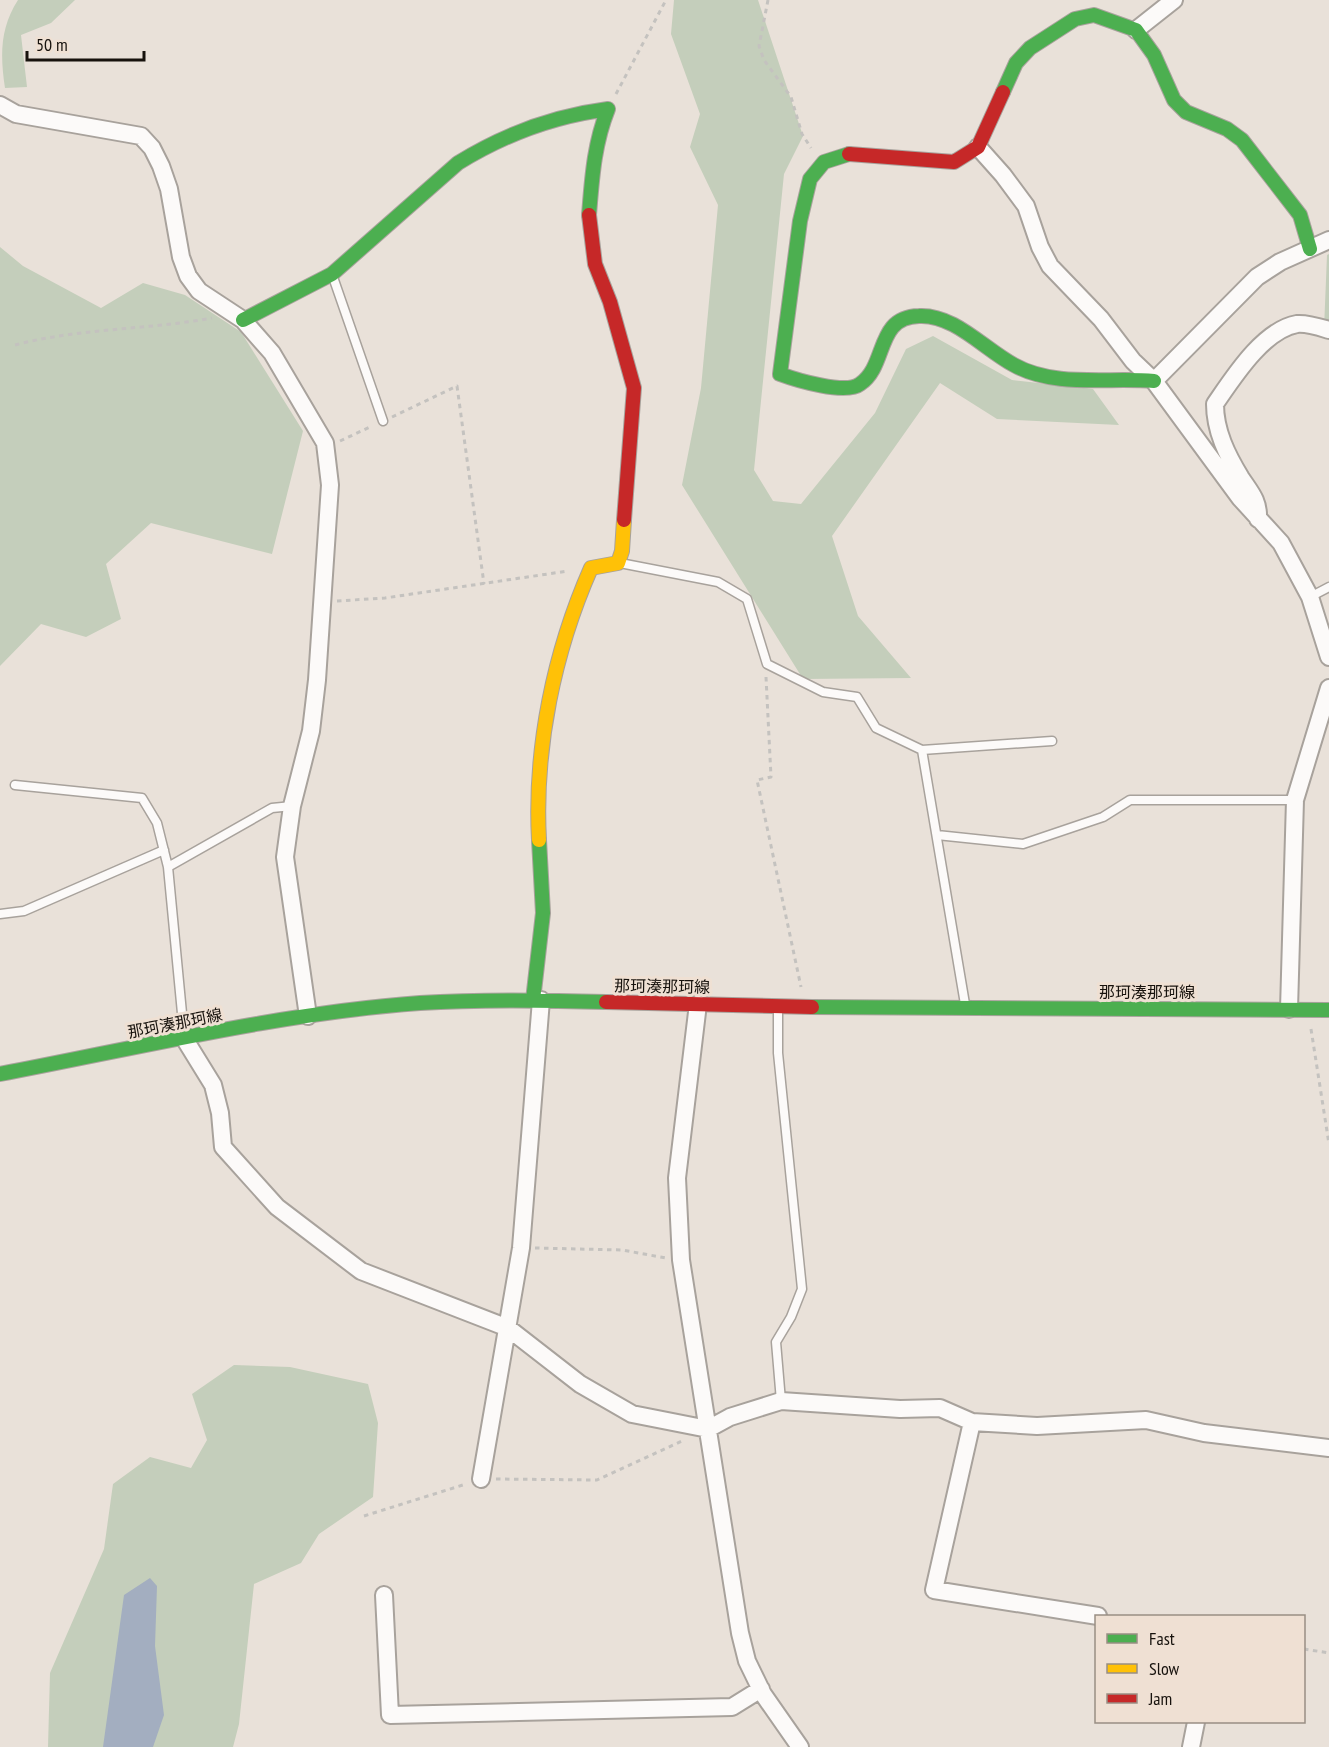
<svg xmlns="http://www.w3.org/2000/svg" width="1329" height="1747" font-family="'PT Sans Narrow','Noto Sans JP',sans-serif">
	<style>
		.green { fill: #c4cebb }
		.water { fill: #a3aec0 }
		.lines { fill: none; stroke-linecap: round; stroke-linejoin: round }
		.lane-casing { stroke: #a8a29c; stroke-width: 11 }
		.street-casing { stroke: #a8a29c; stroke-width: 20 }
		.fast-casing { stroke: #a8a29c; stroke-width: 16 }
		.slow-casing { stroke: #a8a29c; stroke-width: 16 }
		.jam-casing { stroke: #a8a29c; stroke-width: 16 }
		.path { stroke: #c4c2bf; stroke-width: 3; stroke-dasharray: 4.5 4.5; stroke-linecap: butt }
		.lane { stroke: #fcfaf9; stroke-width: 8 }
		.street { stroke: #fcfaf9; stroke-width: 16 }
		.fast { stroke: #4caf50; stroke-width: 14 }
		.slow { stroke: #ffc107; stroke-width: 14 }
		.jam { stroke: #c62828; stroke-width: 14 }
		.labels { text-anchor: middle; stroke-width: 6; stroke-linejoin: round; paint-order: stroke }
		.street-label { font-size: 16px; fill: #17120d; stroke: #efe0d3 }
	</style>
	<rect width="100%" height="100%" fill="#e9e1d9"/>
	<path class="green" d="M18 0H75L51 23 21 35 27 87 5 88C0 55 0 28 18 0Z
		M674 0H758L803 136 784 174 754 470 773 501 801 504 875 413 906 349 933 336 1012 380 1093 389 1119 425 997 419 940 383 832 536 858 616 911 678 803 679 682 485 701 388 718 205 690 147 700 114 671 34Z
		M0 247 23 266 101 308 143 283 185 295 241 332 303 431 272 554 151 523 106 564 121 619 86 637 41 624 0 666Z
		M1329 254V334L1324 329 1327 255Z
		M234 1365 290 1367 368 1384 378 1423 373 1497 319 1534 301 1563 254 1584 239 1724 233 1747H48L50 1673 104 1549 113 1484 150 1457 191 1468 207 1440 192 1394Z"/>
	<path class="water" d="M150 1578 157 1586 155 1646 164 1715 153 1747H103L124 1595Z"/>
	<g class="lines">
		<g class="lane-casing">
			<path id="lane" d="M333 277 383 421
				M620 563 718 582 747 599 767 664 823 692 857 697 876 728 922 750 965 1004
				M1310 597 1329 587
				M922 750 1052 741
				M15 785 142 798 157 823 168 867 184 1034
				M937 835 1023 844 1103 817 1130 800H1295
				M168 867 272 808 292 806
				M0 914 24 911 164 850
				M778 1010V1053L802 1289 791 1317 776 1342 781 1401"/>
		</g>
		<g class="street-casing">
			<path id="street" d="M1136 30 1174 0
				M0 105 16 114 141 136 152 148 161 166 169 189 181 257 188 276 199 291 243 320 272 353 325 443 330 485 317 680 311 731 292 806 285 857 308 1016
				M978 147 1003 175 1026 206 1040 247 1050 266 1101 319 1133 361 1154 381 1240 498 1281 543 1310 597 1329 657
				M1154 381 1257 277 1280 262 1329 240
				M1258 519C1259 501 1251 493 1241 478 1227 455 1215 431 1215 404 1233 378 1263 330 1297 324 1307 323 1319 327 1329 330
				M698 1004 677 1178 681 1260 740 1633 747 1661 763 1694 800 1747
				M1289 1009 1295 800 1329 688
				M184 1038 213 1085 220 1113 223 1147 277 1207 361 1271 508 1328 580 1384 632 1414 708 1429 730 1417 781 1401 900 1409 940 1408 972 1422 1037 1426 1146 1420 1204 1433 1329 1448
				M972 1422 934 1590 1098 1616
				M481 1479 521 1248 541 1000
				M384 1595 390 1715 732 1707 761 1689
				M1191 1747 1196 1722"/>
		</g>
		<g class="fast-casing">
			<path id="fast" d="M1003 92 1016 63 1030 48 1075 19 1094 15 1136 30 1154 55 1174 100 1186 112 1227 129 1242 140 1300 215 1310 249
				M849 154 824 162 810 179 800 221 780 374C796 380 846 395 860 384 888 365 875 317 919 316 954 314 984 349 1014 365 1055 388 1109 377 1154 381
				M243 320 332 274 458 163C505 134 553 116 608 109 594 144 592 178 589 215
				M533 1000 543 913 539 840
				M812 1007 1329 1010
				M0 1074C137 1048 281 1013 420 1003 482 999 544 1000 606 1002"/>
		</g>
		<g class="slow-casing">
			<path id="slow" d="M539 840C534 748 554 652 591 568L618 563 622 551 624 520"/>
		</g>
		<g class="jam-casing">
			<path id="jam" d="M849 154 954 162 978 147 1003 92
				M589 215 595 264 610 302 634 388 624 520
				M606 1002 812 1007"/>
		</g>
		<path class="path" d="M768 0 759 46 764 60 791 97 802 134 811 148
			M616 94 666 0
			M15 345C79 328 147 330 212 318
			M392 417 457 386 484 584
			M340 441 372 426
			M337 601 385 598 568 571
			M766 677 771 777 757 780 801 987
			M1311 1029 1329 1144
			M535 1248 622 1250 666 1258
			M496 1479 597 1480 682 1441
			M364 1516 466 1484
			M1304 1649 1329 1653"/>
		<use href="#lane" class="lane"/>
		<use href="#street" class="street"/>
		<use href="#fast" class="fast"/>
		<use href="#slow" class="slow"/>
		<use href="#jam" class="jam"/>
	</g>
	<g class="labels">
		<g class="street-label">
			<text transform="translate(662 986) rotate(1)" y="6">那珂湊那珂線</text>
			<text x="1147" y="998">那珂湊那珂線</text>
			<text transform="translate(175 1023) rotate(-11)" y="6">那珂湊那珂線</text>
		</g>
	</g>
	<rect x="1095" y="1615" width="210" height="108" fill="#efe0d3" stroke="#998e84" stroke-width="1.5"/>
	<rect x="1107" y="1634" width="30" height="9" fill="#4caf50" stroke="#998e84" stroke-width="1.5"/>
	<text x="1149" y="1645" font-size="18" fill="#17120d">Fast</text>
	<rect x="1107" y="1664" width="30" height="9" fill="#ffc107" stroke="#998e84" stroke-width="1.5"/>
	<text x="1149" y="1675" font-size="18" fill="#17120d">Slow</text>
	<rect x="1107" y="1694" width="30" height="9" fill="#c62828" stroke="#998e84" stroke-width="1.5"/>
	<text x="1149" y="1705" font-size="18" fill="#17120d">Jam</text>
	<path d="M27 51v9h117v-9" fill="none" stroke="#17120d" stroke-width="3"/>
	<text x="36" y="51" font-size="18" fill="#17120d" stroke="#efe0d3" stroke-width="4.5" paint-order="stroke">50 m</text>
</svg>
